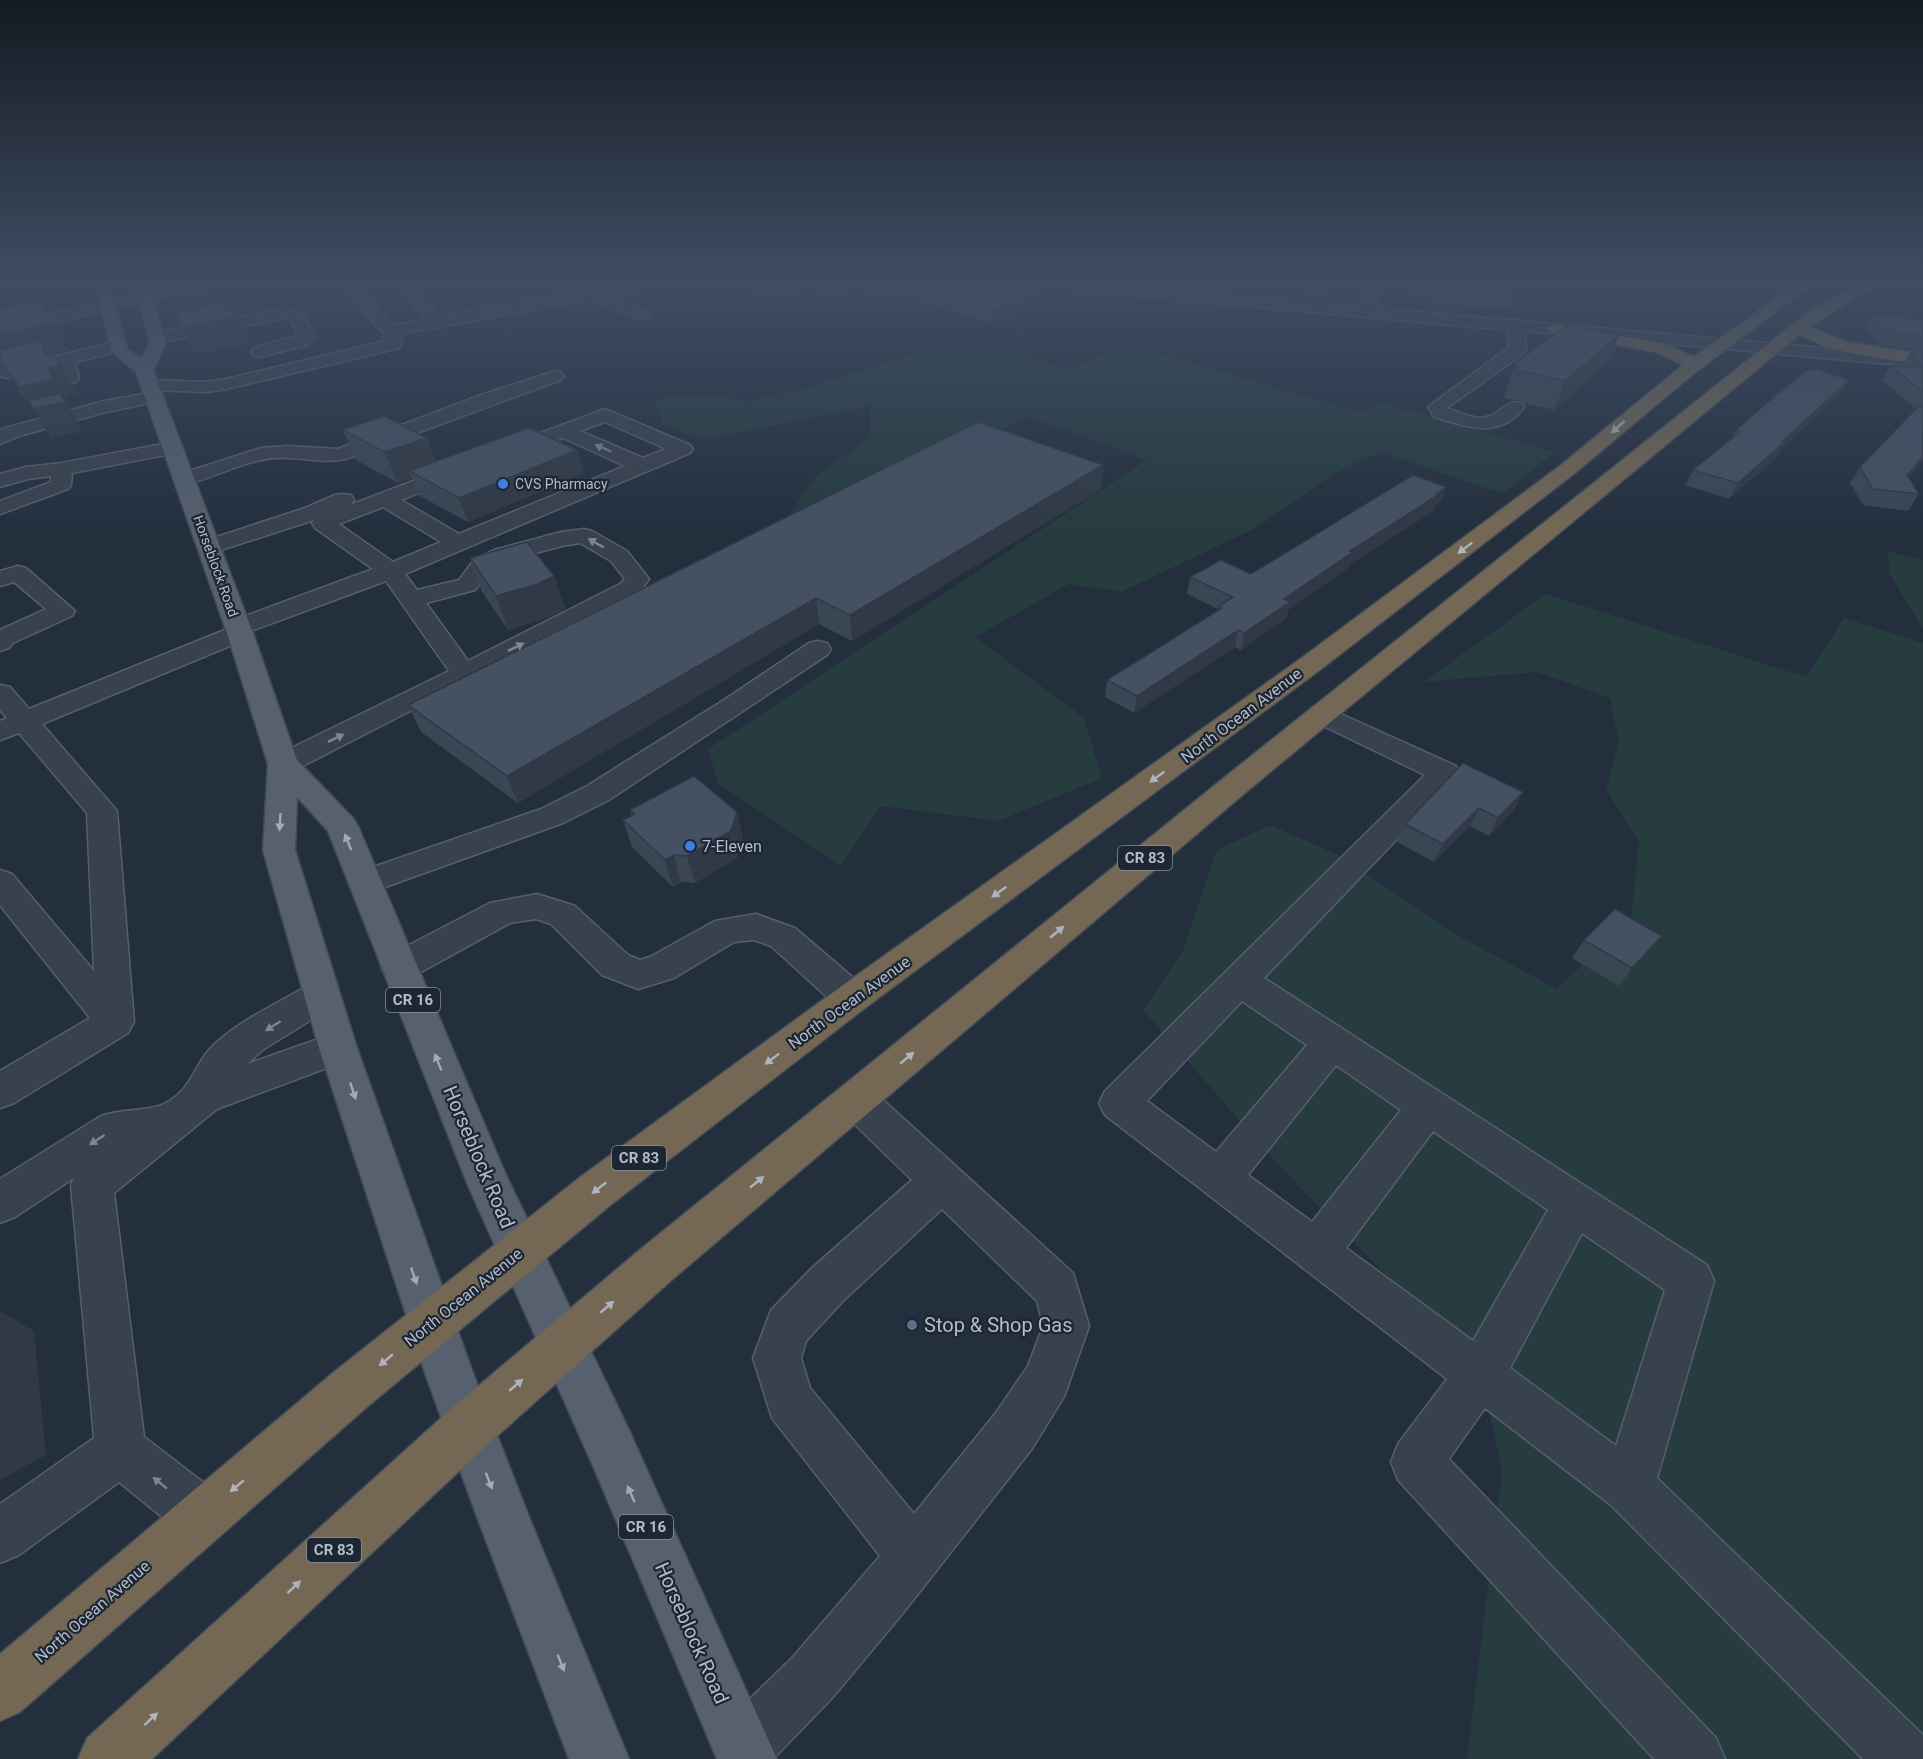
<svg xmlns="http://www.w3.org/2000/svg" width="1923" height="1759" font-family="Roboto,sans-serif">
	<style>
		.green { fill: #263c3f }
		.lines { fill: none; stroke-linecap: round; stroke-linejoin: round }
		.minor-casing { stroke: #565f6c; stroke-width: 3 }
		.major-casing { stroke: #414a57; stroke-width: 3 }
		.highway-casing { stroke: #434c59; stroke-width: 3 }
		.minor { fill: #38414e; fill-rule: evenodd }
		.major { fill: #56606e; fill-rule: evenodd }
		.highway { fill: #746855; fill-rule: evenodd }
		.wall { fill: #3b4654 }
		.shaded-wall { fill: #303945 }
		.building { fill: #455162; stroke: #303945; stroke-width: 1.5 }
		.oneway { fill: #aeb4bd }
		.oneway2 { fill: #7c8592 }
		.oneway3 { fill: #a1aab7 }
		.shop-dot { fill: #3f7fe0; stroke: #1d2633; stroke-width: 2 }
		.service-dot { fill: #5c6f8a; stroke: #1d2633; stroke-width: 2 }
		.labels { text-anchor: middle; stroke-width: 4.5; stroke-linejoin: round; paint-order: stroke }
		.far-poi-label { font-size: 14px; fill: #b4bcc9; stroke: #1d2633; text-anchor: start }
		.far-street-label { font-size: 14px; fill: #b4bcc9; stroke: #1d2633 }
		.shield { fill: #1d2633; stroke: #878f9c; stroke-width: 1.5 }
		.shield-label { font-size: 15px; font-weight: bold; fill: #b4bcc9 }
		.street-label { font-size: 16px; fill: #b4bcc9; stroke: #1d2633 }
		.poi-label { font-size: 16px; fill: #b4bcc9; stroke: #1d2633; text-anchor: start }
		.near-street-label { font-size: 20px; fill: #b4bcc9; stroke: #1d2633 }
		.near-poi-label { font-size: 20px; fill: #b4bcc9; stroke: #1d2633; text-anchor: start }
	</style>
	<rect width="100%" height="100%" fill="#242f3e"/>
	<path class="green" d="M473 283H606L565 294 476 310 451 292Z
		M654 283H743C720 296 670 314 644 302 639 300 634 293 630 289Z
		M1129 345 1360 412 1384 404 1555 452 1503 494 1380 452 1335 473 1256 528 1121 592 1069 584 975 637 1084 718 1102 778 998 821 881 806 841 866 718 783 708 749 1147 460 1028 416 771 540 818 474 871 437 870 406 704 440 664 425 654 400 694 394 749 401 810 387 928 349H1004L1067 370Z
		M1888 551 1923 560V629L1889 573Z
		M1546 594 1806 677 1844 618 1923 643V1759H1467L1502 1472 1481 1371 1281 1168 1143 1010 1183 951 1217 850 1270 825 1338 855 1455 934 1557 989 1631 918 1639 842 1606 789 1619 743 1610 698 1537 672 1423 682Z"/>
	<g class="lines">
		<g class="minor-casing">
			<path id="minor" d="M181 283H208L206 286 0 336V326Z
				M360 283H383L381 286 363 292 391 323 396 325 425 319 394 283H409L439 316 548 299 622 283H647L645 286 610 296 649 312 651 315 649 318H637L592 299 400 334 402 344 400 348 226 389 207 392 150 390 144 389 141 385 144 381 150 380 207 382 226 379 385 341 384 331 379 329 346 290 348 287Z
				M1030 283H1089L1360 307 1367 283H1381L1376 308 1923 357V367L1525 331 1526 349 1524 353 1447 408C1458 412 1474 420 1486 417 1500 415 1505 399 1522 403L1524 407C1500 441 1466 426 1434 417L1428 407 1509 347 1508 330 1037 287Z
				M287 308 302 313 315 336 308 345 260 357 254 356 252 352 254 348 298 335 290 319 286 318 157 343 149 338 157 333Z
				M119 341 125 342 127 346 125 350 75 362 79 378 76 382H64L59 366 7 378 0 376V363L10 367Z
				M555 371 561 372 564 376 561 380 349 458C324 465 300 456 274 458 243 461 214 478 184 485L177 483 174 479 177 475 261 448 287 446 338 449 484 394Z
				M154 392 160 393 163 397 160 401 106 412 19 436 0 444V430L5 428 104 401Z
				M605 409 690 445 693 449 690 453 405 574 417 590 459 580 474 560 494 550 561 532 584 529 592 531 627 551 649 579 638 594 293 771 283 773 273 771 268 764 273 757 449 671 386 581 251 631 253 633 249 638 42 724 117 811 134 1022 128 1033 14 1103 0 1108V1071L90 1018 0 905V870L12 874 94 971 87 813 19 733 0 740V721L7 718 0 710V685L10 687 29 709 227 629 225 627 229 622 373 569 315 528 312 523 314 520 209 554 201 552 198 547 201 542 305 508 335 495 343 494 351 495 354 500 350 505 458 464 465 466 468 470 465 474 401 500 459 534 625 466 563 438 507 458 500 456 497 452 500 448ZM605 422 666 449 643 458 580 431ZM383 507 441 542 393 562 339 524ZM580 543 611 561 625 579 620 584 468 661 426 603 475 590 490 570 510 560 562 546Z
				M173 442 180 444 183 448 180 452 72 473 71 485 68 489 0 514V501L51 482V476L28 479 0 487V474L26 467 62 463Z
				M18 566 26 568 75 611 72 616 13 643 9 648 0 651V630L46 609 14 582 0 586V571Z
				M818 641 827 643 831 649 827 655 609 800 563 823 377 890 365 894 353 890 348 882 353 874 541 809 587 786 724 700 809 643Z
				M1321 705 1456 766 1460 773 1264 978 1707 1265 1714 1281 1657 1478 1923 1735V1759H1863L1611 1505 1485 1408 1449 1459 1716 1738 1725 1759H1654L1398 1480 1391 1462 1398 1444 1447 1379 1105 1115 1099 1103 1105 1091 1425 775 1311 720 1307 714 1311 708ZM1242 1001 1307 1045 1216 1152 1147 1101ZM1336 1065 1401 1110 1312 1222 1248 1175ZM1433 1131 1548 1210 1473 1341 1346 1248ZM1582 1233 1665 1290 1616 1446 1510 1368Z
				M537 894 575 906 628 955 640 960 650 957 715 921 756 914 795 928 865 988 870 998 865 1008 852 1013 839 1008 771 946 754 940 734 942 674 978 638 989 602 975 551 924 536 919 510 923 412 977 399 981 386 977 381 967 386 957 490 903Z
				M322 980 335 985 340 995 335 1005 264 1049 247 1064 338 1032 351 1037 357 1048 351 1059 217 1109 114 1193 144 1437 221 1496 228 1515 221 1534 202 1541 183 1534 119 1482 19 1555 0 1563V1504L94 1438 71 1185 74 1178 15 1217 0 1223V1179L101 1116C120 1109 150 1111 164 1104 189 1092 193 1070 208 1051 232 1024 278 1003 309 985Z
				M856 1083 870 1088 1073 1273 1089 1326 1064 1397 1031 1450 903 1613 833 1697 773 1759H718L713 1747 722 1726 793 1657 880 1556 772 1418 753 1358 771 1310 812 1268 912 1180 842 1112 836 1100 842 1088ZM942 1209 1037 1301 1043 1326 1028 1366 995 1414 914 1514 810 1388 801 1358 806 1341 844 1300Z"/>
		</g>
		<g class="major-casing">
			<path id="major" d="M96 283H110L127 349 141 359 150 343 134 283H148L166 343 153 370 253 633 297 760 353 818 358 826 506 1175 629 1430 777 1759H717L593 1466 467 1183 328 831 297 797 295 850 357 1048 473 1373 529 1517 629 1759H569L477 1517 425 1373 319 1048 263 850 268 764 227 633 136 372 111 351Z"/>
		</g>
		<g class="highway-casing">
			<path id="highway" d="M1797 283H1814L1692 375 1575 473 1321 669 865 1008 613 1203 368 1406 20 1712 0 1721V1654L334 1372 583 1175 839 988 1303 657 1561 465 1683 365 1656 352 1550 332 1548 329 1550 326 1556 324 1661 343 1694 357Z
				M1860 283H1878L1810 327 1847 342 1923 354V364C1882 358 1837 356 1800 334L1252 787 674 1278 487 1445 152 1759H78L87 1738 451 1409 642 1248 1230 773 1793 324 1810 311Z"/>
		</g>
		<use href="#minor" class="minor"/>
		<use href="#major" class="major"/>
		<use href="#highway" class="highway"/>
	</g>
	<path class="wall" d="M765 283H1052V291L1039 297 1038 305 992 324 900 296 882 299 860 293 843 300 813 291 758 313 754 306 752 293Z
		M1216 283H1331L1329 295 1216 287Z
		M1408 283H1512L1516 297 1511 310 1412 301Z
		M0 309 69 351 49 355 61 365 78 393 65 396 71 408H70L82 431 51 438 35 412 0 361Z
		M1874 315 1923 320V352L1881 345 1866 328Z
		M1619 335 1607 363 1554 410 1504 398 1506 393H1505L1515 364Z
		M1910 353 1923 354V460L1908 478 1919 494 1908 511 1863 505 1850 483 1860 467 1916 409 1882 380 1891 366H1902Z
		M1849 380 1840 394 1779 451 1776 458 1729 499 1685 485 1693 470 1731 440 1735 431Z
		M343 430 435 461 577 450 584 473 468 522 418 495 412 478 398 483 356 460Z
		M1103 465 1101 489 852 641 819 624 518 803 421 732 408 705Z
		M1441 502 1434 507 1433 511 1349 565 1348 568 1288 610 1286 618 1241 650 1235 647 1134 713 1105 697 1107 680 1218 611V609L1187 594 1190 577 1251 574Z
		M470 558 554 576 565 609 549 617 508 630 482 592Z
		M1523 792 1514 810 1489 836 1470 826 1434 862 1397 842 1405 824Z
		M630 810 737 812 743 839 737 858 695 883 681 882 673 887 632 847 623 820 632 816Z
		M1584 940 1648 954 1619 986 1572 958Z"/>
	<path class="shaded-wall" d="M14 283H21L22 284 15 286Z
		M24 283H40L26 286Z
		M799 283H813V291L758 313 756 300Z
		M853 283H860V293L843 300V287Z
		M1042 283H1052V291L1039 297 1038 305 992 324V311L1029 290Z
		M899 284 900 296 882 299V286Z
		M207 293 219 319 182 326 169 299Z
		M237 317 250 344 196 354 182 327Z
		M53 323 69 351 49 355 56 366 61 365 78 393 65 396 71 408H70L82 431 51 438 20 387 10 365 0 348V335Z
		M1619 335 1607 363 1554 410 1565 381Z
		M1849 380 1840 394 1779 451 1776 458 1729 499 1738 483Z
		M427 438 438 468 409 471 412 478 398 483 385 452Z
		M577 450 584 473 468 522 459 498Z
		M1923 457V460L1896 491 1907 475Z
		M1103 465 1101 489 852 641 850 615Z
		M1446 487 1441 502 1434 507 1433 511 1349 565 1348 568 1288 610 1286 618 1241 650 1244 633 1284 599 1350 551Z
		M554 576 565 609 549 617 508 630 496 596Z
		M816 598 819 624 518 803 507 776Z
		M1238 630 1235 647 1134 713 1137 696Z
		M1523 792 1514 810 1489 836 1498 818Z
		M1479 808 1470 826 1434 862 1443 844Z
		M737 812 743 839 737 858 695 883 687 856Z
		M674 855 681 882 673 887 665 860Z
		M1662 936 1648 954 1619 986 1632 968Z
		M0 1311 34 1331 46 1455 0 1480Z"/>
	<path class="building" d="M765 283H799L756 300 752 293Z
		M829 283H853L843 287Z
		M870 283H1042L1029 290 1039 292 992 311 899 284 882 286Z
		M1414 283H1512L1516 297 1415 288Z
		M198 286 207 293 169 299 166 292Z
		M40 301 53 323 0 335V309Z
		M221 304 237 317 182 327 175 312Z
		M1874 315 1923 320V337L1890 331Z
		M1572 325 1619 335 1565 381 1514 369 1519 365 1515 364 1542 343 1564 327Z
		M41 341 46 356H54L61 365 48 368 53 379 20 387 0 360V350Z
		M1910 353 1923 354V367Z
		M1891 366 1923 367V392Z
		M1817 369 1849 380 1782 442H1785L1738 483 1693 470 1740 432 1735 431 1775 396 1806 371Z
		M60 393 65 402 33 409 29 401Z
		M1920 405 1923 407V457L1907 475 1919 494 1873 489 1860 467Z
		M384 416 427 438 385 452 343 430Z
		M978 422 1103 465 850 615 816 598 507 776 408 705Z
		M529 428 577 450 459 498 409 471Z
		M1413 475 1446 487 1436 494 1438 495 1350 551 1353 552 1284 599 1290 602 1244 633 1238 630 1137 696 1107 680 1222 608 1219 606 1233 597 1190 577 1221 560 1251 574Z
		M527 542 554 576 538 584 496 596 470 558Z
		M1463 763 1523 792 1498 818 1479 808 1443 844 1405 824Z
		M694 776 737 812 731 831 687 856 674 855 665 860 623 820 635 814 630 810Z
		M1615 909 1662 936 1632 968 1584 940Z"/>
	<defs><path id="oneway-solid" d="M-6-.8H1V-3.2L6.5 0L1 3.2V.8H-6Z" transform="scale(1.5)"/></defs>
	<g class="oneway">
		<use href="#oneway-solid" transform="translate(1618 427) rotate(138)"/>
		<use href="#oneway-solid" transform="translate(1465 548) rotate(143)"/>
		<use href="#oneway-solid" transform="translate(1157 777) rotate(144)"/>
		<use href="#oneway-solid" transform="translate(999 892) rotate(144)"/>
		<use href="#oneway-solid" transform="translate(1057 932) rotate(-40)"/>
		<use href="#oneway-solid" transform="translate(907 1058) rotate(-40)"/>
		<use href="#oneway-solid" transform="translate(772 1059) rotate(143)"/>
		<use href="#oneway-solid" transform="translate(757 1182) rotate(-39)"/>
		<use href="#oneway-solid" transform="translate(599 1188) rotate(142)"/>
		<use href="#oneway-solid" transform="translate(607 1307) rotate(-41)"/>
		<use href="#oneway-solid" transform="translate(386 1360) rotate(140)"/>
		<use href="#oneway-solid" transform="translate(516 1385) rotate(-41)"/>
		<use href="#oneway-solid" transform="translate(237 1486) rotate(140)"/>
		<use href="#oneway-solid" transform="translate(294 1587) rotate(-43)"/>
		<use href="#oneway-solid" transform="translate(151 1719) rotate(-43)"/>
	</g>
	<g class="oneway2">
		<use href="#oneway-solid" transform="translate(603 448) rotate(-157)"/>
		<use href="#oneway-solid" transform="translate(596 543) rotate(-150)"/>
		<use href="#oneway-solid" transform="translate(516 647) rotate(-26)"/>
		<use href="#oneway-solid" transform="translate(336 738) rotate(-26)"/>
		<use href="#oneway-solid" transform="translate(273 1026) rotate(148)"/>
		<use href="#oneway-solid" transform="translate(97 1140) rotate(147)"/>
		<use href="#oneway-solid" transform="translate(160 1483) rotate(-141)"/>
	</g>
	<g class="oneway3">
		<use href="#oneway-solid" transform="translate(280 822) rotate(93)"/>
		<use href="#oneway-solid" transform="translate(348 842) rotate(-112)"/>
		<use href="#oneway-solid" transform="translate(438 1062) rotate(-112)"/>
		<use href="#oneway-solid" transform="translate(353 1091) rotate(72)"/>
		<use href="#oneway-solid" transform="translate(414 1276) rotate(71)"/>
		<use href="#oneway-solid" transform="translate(489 1481) rotate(69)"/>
		<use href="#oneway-solid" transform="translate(631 1494) rotate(-114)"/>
		<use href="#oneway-solid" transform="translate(561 1663) rotate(68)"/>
	</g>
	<linearGradient id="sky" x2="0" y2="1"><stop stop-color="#141a22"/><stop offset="0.53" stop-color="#3f4d63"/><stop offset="1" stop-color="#3f4d63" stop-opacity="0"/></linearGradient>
	<rect width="1923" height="529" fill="url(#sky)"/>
	<g class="shop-dot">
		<circle cx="503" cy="484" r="6"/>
		<circle cx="690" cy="846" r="6"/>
	</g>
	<circle class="service-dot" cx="912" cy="1325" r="6"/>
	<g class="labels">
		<g class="far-poi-label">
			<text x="515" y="489">CVS Pharmacy</text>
		</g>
		<g class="far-street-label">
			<text transform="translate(216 566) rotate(70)" y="5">Horseblock Road</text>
		</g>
		<g class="shield">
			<rect x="1118" y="846" width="54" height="24" rx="4.5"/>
			<rect x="386" y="988" width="54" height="24" rx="4.5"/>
			<rect x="612" y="1146" width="54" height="24" rx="4.5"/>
			<rect x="619" y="1515" width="54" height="24" rx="4.5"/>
			<rect x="307" y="1538" width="54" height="24" rx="4.5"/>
		</g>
		<g class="shield-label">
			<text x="1145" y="863">CR 83</text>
			<text x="413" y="1005">CR 16</text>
			<text x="639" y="1163">CR 83</text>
			<text x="646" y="1532">CR 16</text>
			<text x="334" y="1555">CR 83</text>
		</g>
		<g class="street-label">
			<text transform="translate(1241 715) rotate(-37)" y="6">North Ocean Avenue</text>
			<text transform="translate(849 1002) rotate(-36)" y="6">North Ocean Avenue</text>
			<text transform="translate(463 1297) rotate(-39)" y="6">North Ocean Avenue</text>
			<text transform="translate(92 1611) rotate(-41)" y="6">North Ocean Avenue</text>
		</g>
		<g class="poi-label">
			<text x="702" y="852">7-Eleven</text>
		</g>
		<g class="near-street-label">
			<text transform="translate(479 1157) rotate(67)" y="7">Horseblock Road</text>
			<text transform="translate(692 1633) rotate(66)" y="7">Horseblock Road</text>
		</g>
		<g class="near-poi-label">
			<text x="924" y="1332">Stop &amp; Shop Gas</text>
		</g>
	</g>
</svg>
